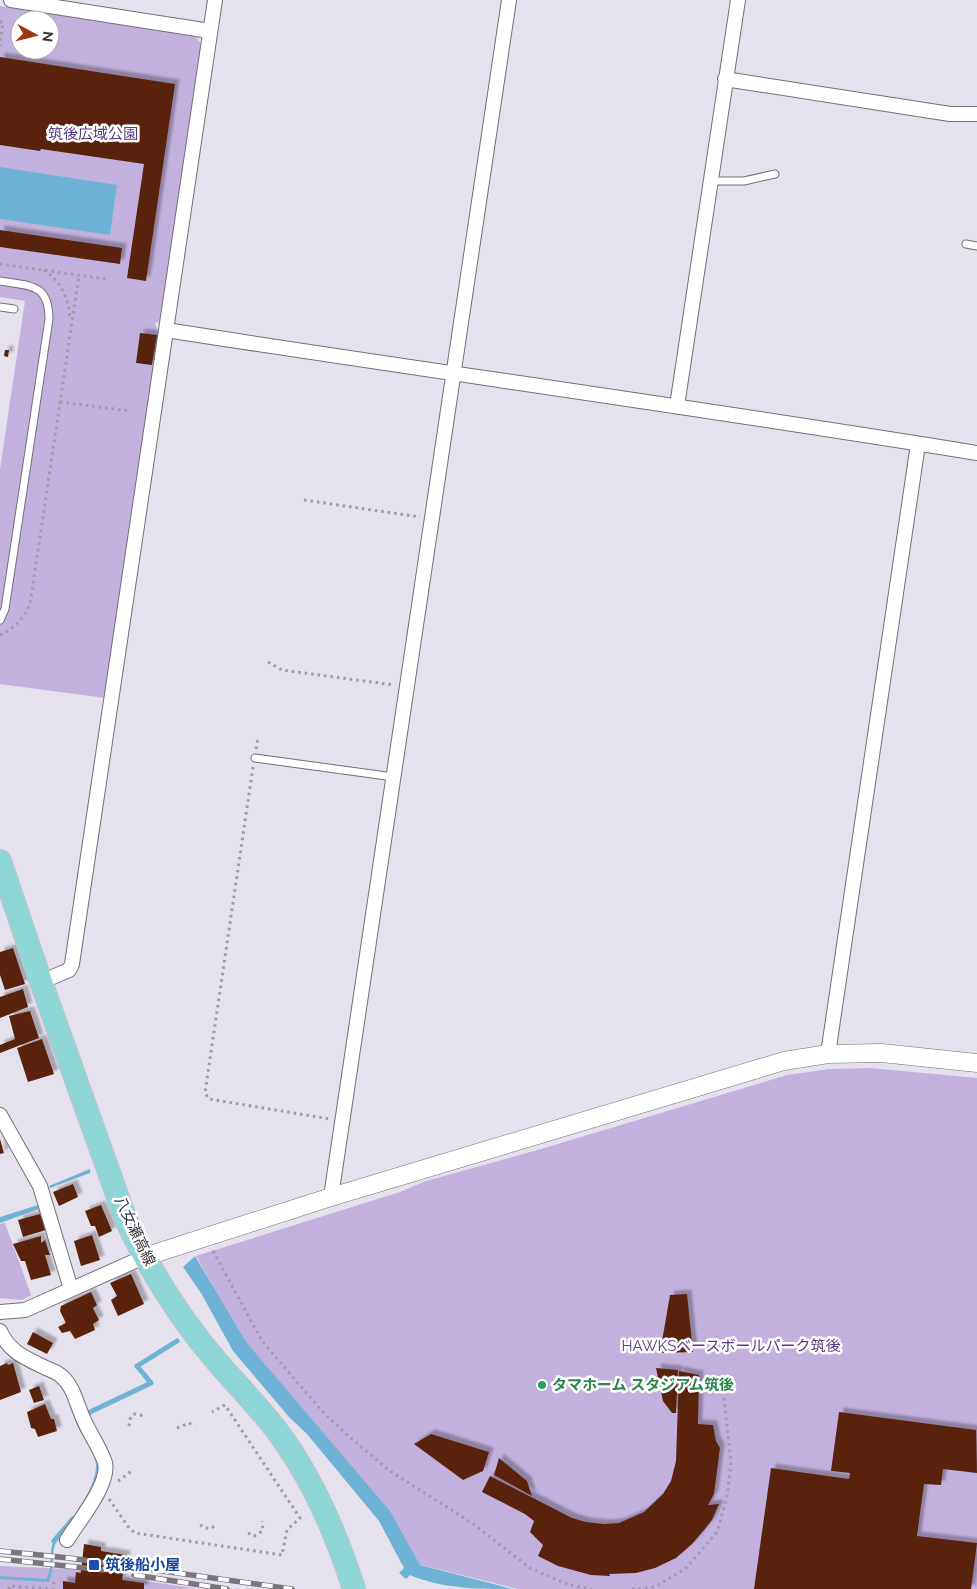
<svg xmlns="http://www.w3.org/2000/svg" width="977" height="1589" font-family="Raleway,'Noto Sans JP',sans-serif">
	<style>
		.green { fill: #c2b1de; fill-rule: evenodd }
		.water { fill: #6eb3d5 }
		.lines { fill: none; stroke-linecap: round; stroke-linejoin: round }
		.stream { stroke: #6eb3d5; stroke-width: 5 }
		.building { fill: #592310; filter: url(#shadow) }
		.service-casing { stroke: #736f79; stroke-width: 9 }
		.minor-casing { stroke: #736f79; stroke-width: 16 }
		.tertiary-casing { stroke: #736f79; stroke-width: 19 }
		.primary-casing { stroke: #c2c2c3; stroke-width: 24 }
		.path { stroke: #9e9ba4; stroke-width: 3; stroke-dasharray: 2.5 4; stroke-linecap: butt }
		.service { stroke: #fff; stroke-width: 7 }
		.minor { stroke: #fff; stroke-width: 14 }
		.tertiary { stroke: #fff; stroke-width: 18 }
		.primary { stroke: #8ed6d8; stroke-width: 22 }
		.rail-casing { stroke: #79767e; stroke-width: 5.5 }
		.rail { stroke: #fff; stroke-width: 4; stroke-dasharray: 11; stroke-linecap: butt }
		.leisure-dot { fill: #2e9e5b; stroke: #fff; stroke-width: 2 }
		.transit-dot { fill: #1a4fb4; stroke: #fff; stroke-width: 2 }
		.labels { text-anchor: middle; stroke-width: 5; stroke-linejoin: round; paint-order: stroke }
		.park-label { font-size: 15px; fill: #593a80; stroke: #fff }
		.street-label { font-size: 15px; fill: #343237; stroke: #fff }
		.leisure-label { font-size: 15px; font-weight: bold; fill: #27864d; stroke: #fff; text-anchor: start }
		.transit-label { font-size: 15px; font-weight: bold; fill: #164399; stroke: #fff; text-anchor: start }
	</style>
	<defs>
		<filter id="shadow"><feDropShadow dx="4.5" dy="-4.5" stdDeviation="1" flood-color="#0004"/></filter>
	</defs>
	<rect width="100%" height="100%" fill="#e5e1ed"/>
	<path class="green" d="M0 6 194 34 201 44 160 321 155 323 159 335 105 698 0 684V469L25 301 0 297ZM20 20H50V50H20Z
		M871 1068 977 1078V1589H518L417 1564 242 1338 196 1256 400 1192 426 1181 541 1149 787 1075 829 1069Z
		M5 1223 31 1295 22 1300 0 1298V1224Z
		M0 1566 68 1569 198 1589H0Z"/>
	<path class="water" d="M0 167 117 185 110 235 0 219Z
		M90 1169V1173L50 1188 49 1186Z
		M38 1205 39 1209 0 1223V1217Z
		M195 1256 246 1342 390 1511 420 1565 513 1589C478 1589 443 1589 410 1575L406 1579 399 1573 404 1568 379 1521 307 1434 289 1417 233 1351 201 1293 183 1267Z
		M68 1399 99 1463 96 1479 82 1508 70 1525 69 1524C79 1507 95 1487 96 1467 97 1455 82 1437 77 1425 73 1416 71 1407 68 1399Z
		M57 1535 59 1537C49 1551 56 1565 49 1582L0 1579V1576L46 1579C55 1565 46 1550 57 1535Z"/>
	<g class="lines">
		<path class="stream" d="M88 1413 151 1383 137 1366 177 1341
			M54 1541 73 1519"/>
	</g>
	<path class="building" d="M0 57 175 84 146 281 127 278 144 164 41 149 40 151 0 145Z
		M0 230 122 248 120 264 0 247Z
		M140 333 157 335 152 365 136 363Z
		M5 350H9L8 357 4 356Z
		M13 948 25 984 5 990 0 975V952Z
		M23 989 28 1007 0 1018V997Z
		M30 1011 39 1038 0 1053V1045L15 1039 9 1016Z
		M42 1039 54 1074 28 1082 17 1048Z
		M0 1139 4 1153 0 1154Z
		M73 1184 78 1197 59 1206 53 1192Z
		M101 1205 112 1231 99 1237 95 1226H91L85 1211Z
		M40 1214 46 1230 23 1237 18 1220Z
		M92 1235 100 1260 81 1266 74 1241Z
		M41 1236V1243L45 1240 50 1255H45L51 1275 31 1280 25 1261H21L13 1244Z
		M131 1274 144 1304 118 1316 111 1300 117 1296 110 1283Z
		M91 1292 97 1305 93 1308 99 1320 93 1324 95 1330 75 1339 70 1331 62 1333 58 1327 66 1323 60 1311 61 1306Z
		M687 1294 693 1352 660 1353 670 1295Z
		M33 1332 53 1343 47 1354 27 1344Z
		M7 1363 8 1365 13 1363 21 1392 0 1400V1366Z
		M656 1368 678 1370 676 1413H672L663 1401Z
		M679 1371 699 1375 698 1424 713 1425 716 1441 720 1448 714 1494 708 1505 719 1504 712 1520 704 1530 692 1544 676 1558 655 1568 636 1573 609 1574 610 1576 591 1575 558 1566 538 1556 543 1545 530 1532 534 1521 525 1514 482 1492 490 1476 572 1518 586 1522 604 1524 619 1523 644 1512 663 1494 671 1481 676 1461Z
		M39 1386 44 1400 34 1403 29 1390Z
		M45 1404 51 1419H54L57 1431 38 1437 35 1429 31 1428 27 1412Z
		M839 1412 976 1430 977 1473 943 1469 941 1485 924 1484 917 1536 977 1543 971 1589H754L771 1468 849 1479 850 1473 831 1471Z
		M431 1434 489 1452 483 1471 463 1480 414 1444Z
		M499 1458 527 1481 532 1496 494 1475Z
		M84 1544 101 1547V1551L126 1555 122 1580 144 1583V1589H63V1581L75 1583 76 1572 81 1573Z"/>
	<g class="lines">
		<g class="service-casing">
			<path id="service" d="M710 181H744L775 174
				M966 244 977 246
				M0 281C29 286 49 283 49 319L5 609 0 620
				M0 307 14 309
				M255 758 394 777"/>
		</g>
		<g class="minor-casing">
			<path id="minor" d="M11 0 210 31
				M725 79 950 114H977
				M166 330C436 372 707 409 977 453
				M677 406 738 0
				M41 982 69 970 72 964 215 0
				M828 1054 918 444
				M0 1115 40 1186 71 1289
				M331 1197 509 0
				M0 1312 25 1310 144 1257
				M0 1331C10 1353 26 1358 46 1368 51 1370 56 1372 60 1375 74 1386 76 1403 83 1418 88 1431 102 1451 105 1463 110 1484 78 1522 67 1540"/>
		</g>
		<g class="tertiary-casing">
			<path id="tertiary" d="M144 1257 331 1197 784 1061 828 1054 882 1053 977 1063"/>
		</g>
		<g class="primary-casing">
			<path id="primary" d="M0 861 41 982 126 1220C150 1271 182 1321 218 1363 240 1388 264 1412 283 1439 315 1484 337 1536 354 1589"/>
		</g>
		<path class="path" d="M0 22H3L0 46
			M0 264 106 279
			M44 270C62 283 69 299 70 320
			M60 402 130 411
			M304 500 420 517
			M0 635C14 629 24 618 30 604L79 275
			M268 662 282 670 394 685
			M256 749 258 738
			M253 767 205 1093 209 1099 330 1119
			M213 1251 262 1341 322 1411 346 1434 390 1471 472 1523 530 1568 569 1585 592 1589
			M129 1426 130 1419 134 1414 146 1416
			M177 1428 189 1423 195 1426
			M118 1481 133 1470
			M109 1499 129 1528 135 1533 282 1555 287 1530 300 1518 225 1405 212 1412
			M200 1525 209 1529 217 1525
			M248 1533 254 1536 257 1535 263 1530 262 1521
			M9 1589V1586L53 1589 54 1582
			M632 1589 655 1587 686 1568 717 1532 727 1496 731 1464 724 1398"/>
		<use href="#service" class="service"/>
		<use href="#minor" class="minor"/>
		<use href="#tertiary" class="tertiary"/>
		<use href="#primary" class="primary"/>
		<g class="rail-casing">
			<path id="rail" d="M0 1551 69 1558 292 1589
				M0 1559 104 1570
				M134 1575 227 1589"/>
		</g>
		<use href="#rail" class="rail"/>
	</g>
	<circle class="leisure-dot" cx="542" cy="1385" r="5"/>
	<rect class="transit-dot" x="88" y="1559" width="12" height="12" rx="2.5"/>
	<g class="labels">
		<g class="park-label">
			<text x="93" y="139">筑後広域公園</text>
			<text x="731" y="1351">HAWKSベースボールパーク筑後</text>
		</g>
		<g class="street-label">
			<text transform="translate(135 1231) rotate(65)" y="5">八女瀬高線</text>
		</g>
		<g class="leisure-label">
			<text x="552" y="1390">タマホーム スタジアム筑後</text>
		</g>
		<g class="transit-label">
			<text x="105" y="1570">筑後船小屋</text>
		</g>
	</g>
	<g transform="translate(35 35) rotate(97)"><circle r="24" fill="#ffffff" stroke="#aeadaf"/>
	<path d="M0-4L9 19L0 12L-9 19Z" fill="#9e3811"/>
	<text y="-8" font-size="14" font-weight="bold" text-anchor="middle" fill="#343237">N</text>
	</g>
</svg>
